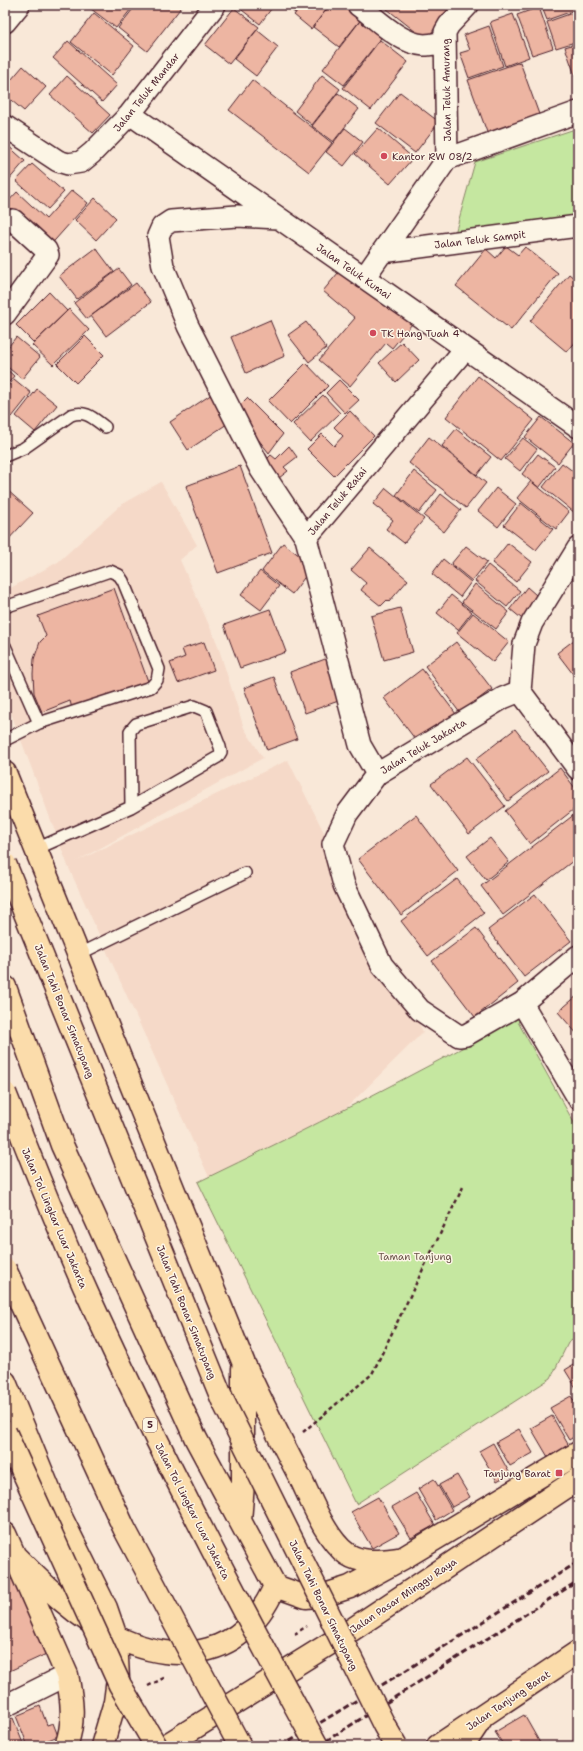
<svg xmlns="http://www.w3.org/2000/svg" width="583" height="1751" font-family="'Shantell Sans',sans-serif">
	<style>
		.built { fill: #f5d9c8 }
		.green { fill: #c5e7a0; stroke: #888366 }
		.building { fill: #edb5a2; stroke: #4a1f2b }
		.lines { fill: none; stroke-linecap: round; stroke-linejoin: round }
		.service-casing { stroke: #4a1f2b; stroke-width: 14 }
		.minor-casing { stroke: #4a1f2b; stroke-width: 24 }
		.primary-casing { stroke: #4a1f2b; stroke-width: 25 }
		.trunk-casing { stroke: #4a1f2b; stroke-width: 25 }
		.path { stroke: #4a1f2b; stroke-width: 2.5; stroke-dasharray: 4 3; stroke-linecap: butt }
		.service { stroke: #fcf5e5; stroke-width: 11 }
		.minor { stroke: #fcf5e5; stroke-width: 21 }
		.primary { stroke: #fbdcab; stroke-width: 22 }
		.trunk { stroke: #fbdcab; stroke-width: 22 }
		.rail { stroke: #4a1f2b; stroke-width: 3; stroke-dasharray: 6 3; stroke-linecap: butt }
		.trunk-bridge-casing { stroke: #4a1f2b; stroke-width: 25; stroke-linecap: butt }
		.motorway-bridge-casing { stroke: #4a1f2b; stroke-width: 25; stroke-linecap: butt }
		.trunk-bridge { stroke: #fbdcab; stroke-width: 22 }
		.motorway-bridge { stroke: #fbdcab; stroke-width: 22 }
		.poi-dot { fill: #d1495b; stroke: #fcf5e5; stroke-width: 1.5 }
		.labels { text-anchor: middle; stroke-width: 3; stroke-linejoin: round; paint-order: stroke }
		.shield { fill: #fcf5e5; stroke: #7f5f63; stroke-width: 1 }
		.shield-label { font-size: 9px; font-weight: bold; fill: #4a1f2b }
		.street-label { font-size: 10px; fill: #4a1f2b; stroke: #fcf5e5 }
		.poi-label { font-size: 10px; fill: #4a1f2b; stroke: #fcf5e5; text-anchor: start }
		.park-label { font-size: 10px; fill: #695148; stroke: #fcf5e5 }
	</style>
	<rect width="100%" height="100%" fill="#f9e8d8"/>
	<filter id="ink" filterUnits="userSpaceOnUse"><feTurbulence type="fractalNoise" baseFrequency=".025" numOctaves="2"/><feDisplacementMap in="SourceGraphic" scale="8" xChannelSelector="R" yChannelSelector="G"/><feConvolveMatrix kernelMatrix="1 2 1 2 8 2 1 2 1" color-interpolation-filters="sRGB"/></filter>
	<g filter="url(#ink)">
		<path class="built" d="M161 482 197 545 180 560 217 643 244 728 263 758 77 861 288 760 423 1032 319 1135 214 1188 68 866 5 697V591L58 562 122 504Z"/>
		<path class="green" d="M578 128V217L454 237 475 162Z
			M519 1017 520 1020 518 1022 578 1130V1336L568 1343 551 1378 356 1504 198 1182C306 1130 414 1075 519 1017Z"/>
		<path class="building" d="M86 5H127L131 9 116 28Z
			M136 5H183L147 51 118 28Z
			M240 5H274L260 24 238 7Z
			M285 5H301L295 13Z
			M302 5H330L311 29 294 15Z
			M330 5H345L362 18 339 47 313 27Z
			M382 5H452L426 40Z
			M541 5H578V9L547 20Z
			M539 7 553 48 532 55 517 15Z
			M234 8 259 27 229 64 205 45Z
			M578 11V41L556 48 547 22Z
			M94 13 134 46 112 75 71 42Z
			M513 14 529 57 505 66 490 22Z
			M360 21 381 38 344 85 323 69Z
			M489 26 503 66 469 78 460 53 470 50 464 35Z
			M257 30 278 47 256 76 234 59Z
			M380 40 408 62 371 110 343 88Z
			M68 41 117 85 102 102 53 58Z
			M578 43V84L565 47Z
			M520 62 540 117 488 135 468 80Z
			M23 66 46 87 24 111 5 95V87Z
			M322 75 340 89 312 125 295 111Z
			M67 76 110 115 93 133 50 95Z
			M252 80 332 143 309 172 229 110Z
			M400 92 439 122 415 153 376 123Z
			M338 93 359 109 333 142 312 126Z
			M345 128 363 142 344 166 326 152Z
			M378 128 413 158 390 184 355 154Z
			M5 143 25 161 7 182 5 181Z
			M32 164 64 192 48 209 16 181Z
			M72 190 88 203 47 249 5 212V205L17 192 46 219Z
			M95 198 116 218 96 240 75 220Z
			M506 246 518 255 525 247 558 273 511 330 456 286 486 249 496 258Z
			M96 248 114 272 77 299 59 276Z
			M343 267 412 324 392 348 386 343 350 386 319 360 355 318 323 291Z
			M119 269 131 285 87 319 74 303Z
			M569 274 575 279 578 275V339L567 352 530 321Z
			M136 283 151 302 106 336 91 316Z
			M49 292 67 311 34 343 16 325Z
			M69 309 89 330 53 365 32 345Z
			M270 320 285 356 246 373 231 337Z
			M306 322 326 348 309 362 288 335Z
			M85 336 104 355 76 383 57 364Z
			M16 337 40 357 22 379 5 365V351Z
			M402 342 419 360 396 382 379 363Z
			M306 363 328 386 290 424 268 401Z
			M5 368 14 376 5 387Z
			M478 376 534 420 501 461 446 417Z
			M14 379 31 393 12 417 5 411V390Z
			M339 380 359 400 345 413 326 393Z
			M37 389 57 405 35 432 16 416Z
			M212 394 230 422 188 450 170 422Z
			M323 395 340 413 310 442 293 424Z
			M247 398 283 434 269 453 235 410Z
			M350 411 374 436 334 476 307 449 322 434 334 446 343 436 334 427Z
			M541 417 574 443 558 463 525 437Z
			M456 429 491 457 477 475 442 446Z
			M429 437 486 483 466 508 409 463Z
			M523 438 537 449 520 471 505 459Z
			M289 446 297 457 284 467 288 471 279 478 265 461 271 455 276 459Z
			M538 454 555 467 539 488 522 474Z
			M562 463 578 475V508L575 513 543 487Z
			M240 466 272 553 218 573 186 486Z
			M414 471 437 490 419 513 396 495Z
			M531 481 569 512 556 529 517 498Z
			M386 488 424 519 404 543 386 529 393 520 373 504Z
			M496 488 516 504 498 527 478 511Z
			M6 489 33 513 5 543V491Z
			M441 494 461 510 444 532 424 516Z
			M521 503 553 529 536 550 504 525Z
			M283 543 313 566 292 594 262 571Z
			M508 543 532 562 516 582 492 563Z
			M466 546 487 562 472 581 451 564Z
			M370 548 408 580 389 602 387 600 381 606 361 590 366 583 351 570Z
			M443 559 471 582 460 597 432 574Z
			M488 565 520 591 507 607 475 581Z
			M260 571 279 586 261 610 241 595Z
			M475 584 509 612 496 629 462 602Z
			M527 587 544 602 527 623 510 609Z
			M114 588 149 684 73 712 70 701 42 712 34 693 33 674 34 659 40 642 46 636 38 616Z
			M451 595 472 612 458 630 437 613Z
			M400 608 413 652 384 660 371 616Z
			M270 609 286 652 240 668 224 625Z
			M473 613 509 642 493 662 457 633Z
			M574 640 578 646V670L573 674 557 653Z
			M204 642 214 670 178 683 170 663 185 657 182 649Z
			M456 642 492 689 460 713 425 666Z
			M328 658 344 699 305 713 290 672Z
			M422 669 456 714 418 743 384 698Z
			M274 677 297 739 267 750 244 688Z
			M515 729 548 771 508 801 476 759Z
			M467 757 505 806 469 834 431 784Z
			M560 768 578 792V806L530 844 505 811Z
			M575 814 578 817V857L503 915 481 886Z
			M416 815 458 871 401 915 358 859Z
			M490 838 509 862 486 880 467 856Z
			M457 879 484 913 428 956 401 921Z
			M535 894 571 941 524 977 488 930Z
			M476 928 518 983 475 1017 432 961Z
			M578 995V1035L558 1012Z
			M578 1362V1391L565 1370Z
			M571 1396 578 1408V1434L569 1440 550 1408Z
			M552 1416 569 1446 548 1457 531 1428Z
			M519 1429 533 1453 510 1466 496 1442Z
			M493 1443 510 1474 497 1481 479 1451Z
			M457 1475 470 1497 452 1507 439 1485Z
			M434 1479 452 1510 436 1520 418 1489Z
			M416 1493 435 1525 411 1538 392 1507Z
			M378 1497 399 1533 372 1548 351 1512Z
			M22 1574 55 1650 5 1673V1582Z
			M40 1706 47 1725 53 1723 58 1736 46 1741 48 1746H28L16 1716Z
			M524 1715 540 1743 536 1746H504L495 1732Z
			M13 1718 24 1746H5V1721Z"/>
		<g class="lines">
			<g class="service-casing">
				<path id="service" d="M5 456 24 448 71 415C86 410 93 418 105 427
					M5 607 110 571 119 575 123 581 159 669 157 680 151 687 39 723 5 646
					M5 740 39 723
					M36 849 131 807 218 757 221 752 220 747 206 711 194 706 136 724 130 731 131 807
					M77 955 245 873"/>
			</g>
			<g class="minor-casing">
				<path id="minor" d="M358 5C377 19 399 43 424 45 431 45 439 43 445 42
					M5 22 19 5
					M130 114 578 427
					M5 126 58 161 68 164 81 162 92 153 130 114 215 5
					M447 159 578 112
					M278 218 237 216 171 221 162 227 158 236 163 266 188 326 261 470 306 538
					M382 252 578 226
					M364 278 447 159 445 32 449 25 468 5
					M5 314 48 255 46 250 13 220
					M578 548 532 623 524 644 520 691 578 769
					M520 691 503 698 377 774 347 814 333 844 344 885 382 965 420 1010 459 1036 466 1035 522 1003 578 956
					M377 774 360 745 306 538 465 349
					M522 1003 578 1098
					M5 1706 67 1675"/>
			</g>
			<g class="primary-casing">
				<path id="primary" d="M165 1746 350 1631 578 1479
					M438 1746 578 1652"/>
			</g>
			<g class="trunk-casing">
				<path id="trunk" d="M5 773 244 1364C262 1403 281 1441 301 1479 312 1502 326 1539 347 1554 362 1564 381 1561 398 1559
					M5 987 62 1145 196 1439 275 1586 306 1597 325 1595 350 1587 405 1557 578 1453
					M5 1382 57 1509 106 1608 116 1637 118 1679 115 1702 102 1746
					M240 1521 243 1484V1369
					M5 1534 67 1675C72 1699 75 1722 66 1746
					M15 1556C45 1586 77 1618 116 1637 182 1668 245 1655 275 1586
					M463 1746 481 1719"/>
			</g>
			<path class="path" d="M303 1432 372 1374 463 1187
				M297 1635 296 1633 307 1626
				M148 1686 166 1677"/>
			<use href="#service" class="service"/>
			<use href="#minor" class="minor"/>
			<use href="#primary" class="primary"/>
			<use href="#trunk" class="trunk"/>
			<path class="rail" d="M282 1746 426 1658 578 1562
				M318 1746 578 1581"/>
			<g class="trunk-bridge-casing">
				<path id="trunk-bridge" d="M5 864 223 1401 384 1725 396 1746
					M5 1432 120 1685 156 1746"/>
			</g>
			<g class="motorway-bridge-casing">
				<path id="motorway-bridge" d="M5 1093C32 1161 58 1229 88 1295 158 1449 236 1598 317 1746
					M5 1269 124 1528 240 1746"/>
			</g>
			<use href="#trunk-bridge" class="trunk-bridge"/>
			<use href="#motorway-bridge" class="motorway-bridge"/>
		</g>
	</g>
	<g class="poi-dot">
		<circle cx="384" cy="156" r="4"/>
		<circle cx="373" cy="333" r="4"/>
		<rect x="555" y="1469" width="8" height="8" rx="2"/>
	</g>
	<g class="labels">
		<rect class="shield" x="143" y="1418" width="14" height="14" rx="3"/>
		<g class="shield-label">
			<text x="150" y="1428">5</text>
		</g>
		<g class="street-label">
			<text transform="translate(446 90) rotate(-91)" y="4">Jalan Teluk Amurang</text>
			<text transform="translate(146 92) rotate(-51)" y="4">Jalan Teluk Mandar</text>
			<text transform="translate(480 239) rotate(-7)" y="4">Jalan Teluk Sampit</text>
			<text transform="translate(354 271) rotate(35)" y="4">Jalan Teluk Kumai</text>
			<text transform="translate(337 501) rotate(-50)" y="4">Jalan Teluk Ratai</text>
			<text transform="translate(423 746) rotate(-31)" y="4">Jalan Teluk Jakarta</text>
			<text transform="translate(65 1011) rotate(68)" y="4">Jalan Tahi Bonar Simatupang</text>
			<text transform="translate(55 1218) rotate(67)" y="4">Jalan Tol Lingkar Luar Jakarta</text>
			<text transform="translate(187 1312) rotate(68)" y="4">Jalan Tahi Bonar Simatupang</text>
			<text transform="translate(193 1511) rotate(63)" y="4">Jalan Tol Lingkar Luar Jakarta</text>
			<text transform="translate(403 1595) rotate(-34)" y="4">Jalan Pasar Minggu Raya</text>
			<text transform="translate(324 1605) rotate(64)" y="4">Jalan Tahi Bonar Simatupang</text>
			<text transform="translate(508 1700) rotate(-34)" y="4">Jalan Tanjung Barat</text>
		</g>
		<g class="poi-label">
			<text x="392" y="160">Kantor RW 08/2</text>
			<text x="381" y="337">TK Hang Tuah 4</text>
			<text x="551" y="1477" text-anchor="end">Tanjung Barat</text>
		</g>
		<g class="park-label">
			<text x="415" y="1260">Taman Tanjung</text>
		</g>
	</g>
	<rect width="583" height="1751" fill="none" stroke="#fcf5e5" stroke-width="20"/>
	<rect x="10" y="10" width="563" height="1731" fill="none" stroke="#4a1f2b" stroke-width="1.5" filter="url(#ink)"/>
</svg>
